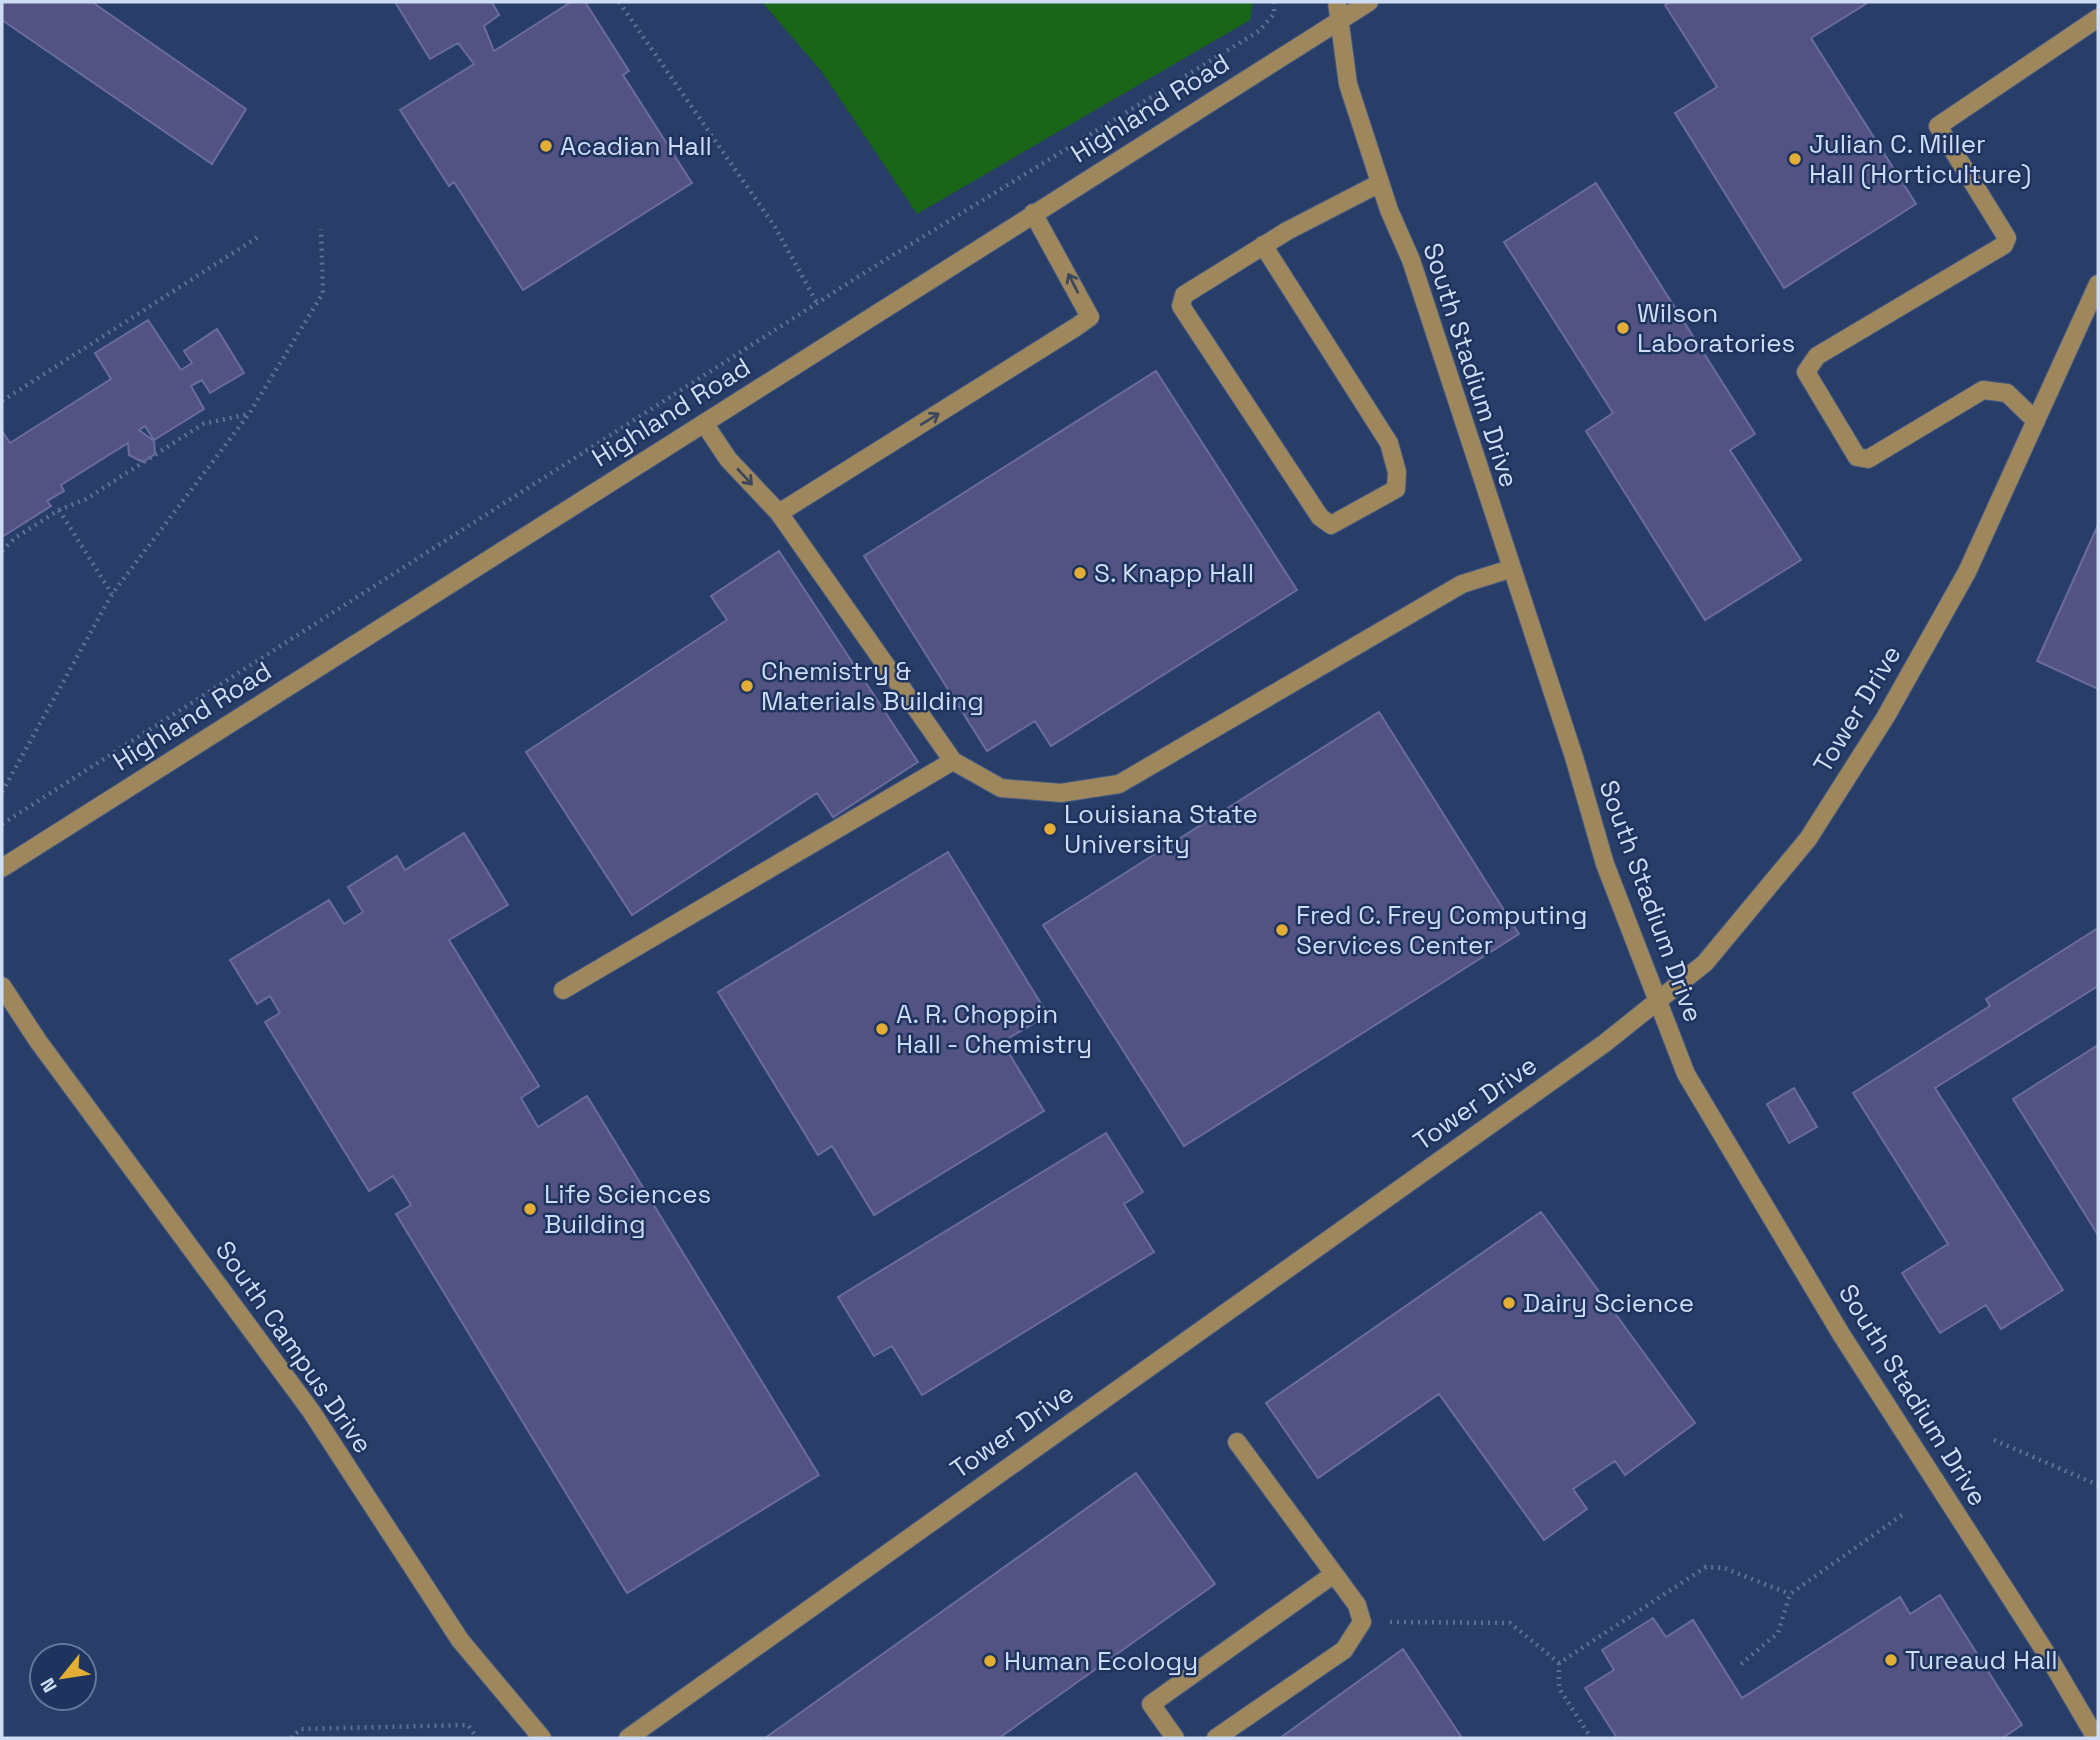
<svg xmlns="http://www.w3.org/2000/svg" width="2100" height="1740" font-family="'Space Grotesk',sans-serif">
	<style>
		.green { fill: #196618 }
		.building { fill: #535383; stroke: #6a6b9e; stroke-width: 2 }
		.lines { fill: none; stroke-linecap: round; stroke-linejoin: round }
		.minor-casing { stroke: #465a82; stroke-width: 20 }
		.path { stroke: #5d7196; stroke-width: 4.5; stroke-dasharray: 2 5; stroke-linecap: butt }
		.minor { stroke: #9e875c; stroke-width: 18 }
		.oneway { stroke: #3e485d }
		.poi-dot { fill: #e4ae35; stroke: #1e335d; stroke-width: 2.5 }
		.labels { text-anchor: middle; stroke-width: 5; stroke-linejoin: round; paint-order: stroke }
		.street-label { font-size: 26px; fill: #cedcf6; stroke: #1e335d }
		.poi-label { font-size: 26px; fill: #cedcf6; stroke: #1e335d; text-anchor: start }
	</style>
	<rect width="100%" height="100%" fill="#283e68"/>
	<path class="green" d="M762 2H1253L1250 20 917 214 822 72Z"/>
	<path class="building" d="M2 2H92L246 109 212 164 2 20Z
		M395 2H492L499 15 484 26 494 51 571 2H585L629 71 623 75 692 183 523 290 454 182 449 186 400 110 474 64 458 43 430 59Z
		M1671 2H1869L1811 38 1916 204 1784 288 1675 113 1717 87 1665 5Z
		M1596 183 1755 434 1730 450 1801 560 1705 620 1586 431 1613 413 1504 242Z
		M148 320 181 370 192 363 184 351 217 329 244 373 210 393 202 380 191 386 204 409 154 440 145 426 139 430 154 441 155 454 143 462 129 455 128 443 61 485 64 491 47 501 51 506 2 537V431L10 443 111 379 95 353Z
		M1156 371 1297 590 1051 746 1035 721 987 751 864 556Z
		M2098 525V689L2037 661Z
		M779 551 918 762 833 817 817 793 632 915 526 752 727 620 711 596Z
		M1379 712 1519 934 1184 1146 1043 925Z
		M464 833 508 905 449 940 539 1086 521 1098 538 1127 587 1096 819 1475 627 1593 396 1214 411 1205 393 1176 369 1191 265 1022 280 1013 270 996 257 1004 230 960 329 900 344 924 363 912 348 887 397 856 405 870Z
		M948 852 1048 1015 1002 1042 1044 1111 874 1215 832 1146 818 1155 718 992Z
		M2098 928V986L1935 1088 2063 1290 2001 1329 1986 1305 1940 1333 1902 1273 1948 1244 1853 1093 1990 1006 1986 999Z
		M2098 1045V1235L2013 1099Z
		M1794 1088 1817 1127 1789 1143 1767 1104Z
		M1106 1133 1143 1192 1124 1204 1154 1252 922 1395 892 1346 874 1356 838 1297Z
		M1541 1212 1695 1423 1625 1475 1615 1461 1573 1489 1587 1509 1544 1540 1439 1394 1318 1478 1266 1403Z
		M1136 1473 1215 1584 999 1738H765Z
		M1940 1595 2022 1725 2002 1738H1617L1585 1688 1614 1670 1602 1650 1653 1618 1666 1637 1693 1620 1742 1698 1900 1597 1910 1614Z
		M1403 1649 1462 1738H1280Z"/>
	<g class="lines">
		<g class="minor-casing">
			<path id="minor" d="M1337 2 1348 84 1389 210 1411 260 1574 757 1605 864 1686 1074 1841 1334 2048 1656 2096 1738
				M1263 245 1389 443 1397 472 1396 489 1331 525 1320 517 1181 306 1184 295 1287 231 1380 183
				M2036 421 2007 393 1983 390 1868 459 1857 457 1806 372 1817 356 2004 245 2007 238 1938 126 2098 18
				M704 423 728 459 779 513 1076 327 1090 317 1033 213
				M779 513 953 761 1001 788 1061 793 1119 784 1462 584 1510 569
				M2 868 1369 2
				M2 986 38 1041 311 1411 460 1640 542 1738
				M563 990 953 761
				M628 1738 1605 1043 1705 963 1808 839 1885 718 1967 572 2098 284
				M1175 1738 1151 1704 1334 1574
				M1216 1738 1344 1650 1362 1622 1357 1605 1237 1442"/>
		</g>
		<path class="path" d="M619 2 775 227 817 303
			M2 401 258 237
			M59 510 112 594
			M2 551 15 538 59 510 86 499 203 424 249 414
			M2 792 112 594 249 414 323 293 321 229
			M2 824 872 268 1259 31 1274 14V2
			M1994 1440 2098 1485
			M1390 1622 1510 1623 1559 1663 1706 1567 1724 1568 1790 1594
			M1559 1663V1688L1591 1738
			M1741 1664 1778 1633 1790 1594 1906 1512
			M291 1738 301 1729 468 1725 477 1738"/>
		<use href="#minor" class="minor"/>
	</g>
	<defs><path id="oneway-shaft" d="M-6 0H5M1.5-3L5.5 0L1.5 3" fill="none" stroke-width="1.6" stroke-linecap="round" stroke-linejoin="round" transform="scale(1.75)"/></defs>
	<g class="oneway">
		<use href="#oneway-shaft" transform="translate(1073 283) rotate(-117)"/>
		<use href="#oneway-shaft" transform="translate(930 419) rotate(-32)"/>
		<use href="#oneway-shaft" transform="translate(745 477) rotate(47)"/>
	</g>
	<g class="poi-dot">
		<circle cx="546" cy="146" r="7"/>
		<circle cx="1795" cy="159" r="7"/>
		<circle cx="1623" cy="328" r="7"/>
		<circle cx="1080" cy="573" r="7"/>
		<circle cx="747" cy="686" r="7"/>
		<circle cx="1050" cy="829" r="7"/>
		<circle cx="1282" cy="930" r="7"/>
		<circle cx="882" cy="1029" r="7"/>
		<circle cx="530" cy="1209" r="7"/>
		<circle cx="1509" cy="1303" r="7"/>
		<circle cx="1891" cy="1660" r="7"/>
		<circle cx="990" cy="1661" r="7"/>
	</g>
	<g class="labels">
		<g class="street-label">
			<text transform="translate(1150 108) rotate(-32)" y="9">Highland Road</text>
			<text transform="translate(1471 365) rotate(72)" y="9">South Stadium Drive</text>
			<text transform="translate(671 412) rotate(-32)" y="9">Highland Road</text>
			<text transform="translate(1857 709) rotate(-59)" y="9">Tower Drive</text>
			<text transform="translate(192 716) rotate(-32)" y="9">Highland Road</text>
			<text transform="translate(1651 901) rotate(70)" y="9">South Stadium Drive</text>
			<text transform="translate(1475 1103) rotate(-35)" y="9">Tower Drive</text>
			<text transform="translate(294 1347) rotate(55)" y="9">South Campus Drive</text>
			<text transform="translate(1913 1395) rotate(58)" y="9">South Stadium Drive</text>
			<text transform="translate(1012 1431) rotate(-35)" y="9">Tower Drive</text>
		</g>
		<g class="poi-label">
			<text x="1809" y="153">Julian C. Miller<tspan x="1809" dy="30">Hall (Horticulture)</tspan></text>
			<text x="560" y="155">Acadian Hall</text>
			<text x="1637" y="322">Wilson<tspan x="1637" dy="30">Laboratories</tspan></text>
			<text x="1094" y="582">S. Knapp Hall</text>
			<text x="761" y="680">Chemistry &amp;<tspan x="761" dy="30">Materials Building</tspan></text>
			<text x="1064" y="823">Louisiana State<tspan x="1064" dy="30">University</tspan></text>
			<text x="1296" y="924">Fred C. Frey Computing<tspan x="1296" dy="30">Services Center</tspan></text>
			<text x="896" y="1023">A. R. Choppin<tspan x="896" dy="30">Hall - Chemistry</tspan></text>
			<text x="544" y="1203">Life Sciences<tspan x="544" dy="30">Building</tspan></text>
			<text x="1523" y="1312">Dairy Science</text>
			<text x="1905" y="1669">Tureaud Hall</text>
			<text x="1004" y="1670">Human Ecology</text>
		</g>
	</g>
	<rect width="2100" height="1740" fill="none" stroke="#cedcf6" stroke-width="7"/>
	<g transform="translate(63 1677) rotate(240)"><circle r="33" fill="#1e335d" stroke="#64779a" stroke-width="2"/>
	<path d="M0-5L12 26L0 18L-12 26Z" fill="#e4ae35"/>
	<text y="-10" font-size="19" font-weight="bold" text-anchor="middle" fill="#cedcf6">N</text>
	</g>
</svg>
